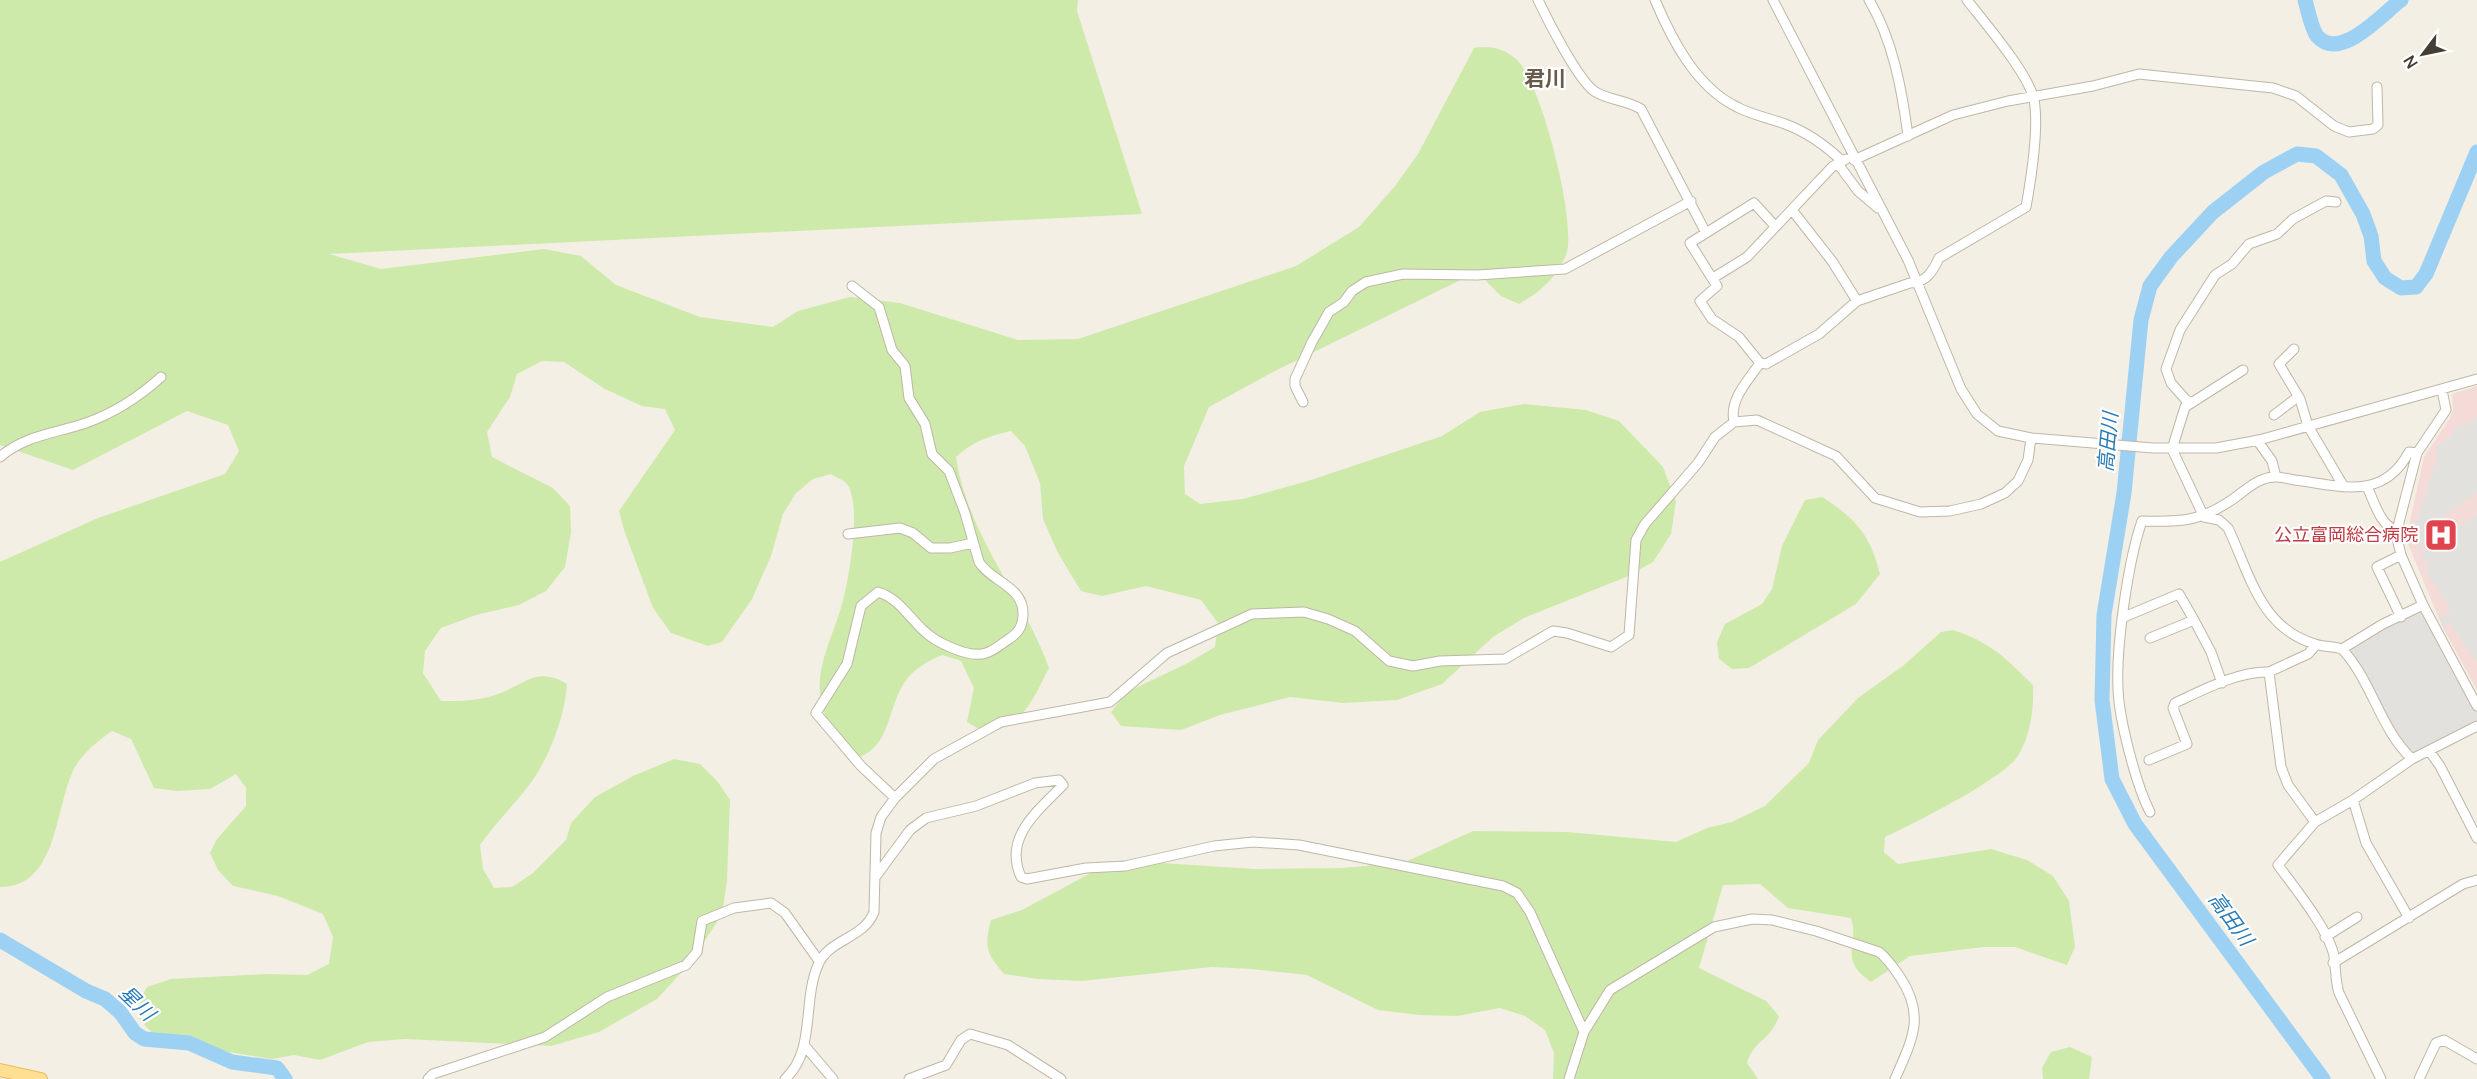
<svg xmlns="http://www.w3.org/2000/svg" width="2477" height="1079" font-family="Manrope,'Noto Sans JP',sans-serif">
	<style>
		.medical { fill: #f5dbd7 }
		.green { fill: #ceeaab }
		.parking { fill: #e3e1dd }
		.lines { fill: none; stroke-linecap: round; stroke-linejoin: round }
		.river { stroke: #9dd1f4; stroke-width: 15 }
		.minor-casing { stroke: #bfb6a6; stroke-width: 11 }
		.major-casing { stroke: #e9be5c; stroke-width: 14 }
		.minor { stroke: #fff; stroke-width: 9 }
		.major { stroke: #ffdf91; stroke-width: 12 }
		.labels { text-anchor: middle; stroke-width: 4.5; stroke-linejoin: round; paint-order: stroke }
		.health-label { font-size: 18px; fill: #be3a42; stroke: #fff; text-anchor: end }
		.water-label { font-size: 20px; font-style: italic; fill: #287bb6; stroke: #fff }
		.quarter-label { font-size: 21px; font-weight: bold; fill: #695c4a; stroke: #fff }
	</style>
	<rect width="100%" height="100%" fill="#f3efe4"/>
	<path class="medical" d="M2477 386V690L2442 626 2406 539 2424 457 2450 418 2453 410 2452 394Z"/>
	<path class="green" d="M0 0H1078L1077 11 1142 214 329 254 381 269 544 249 581 256 616 285 700 317 773 327 798 311 850 297 900 303 1018 340 1078 339 1296 266 1359 227 1395 186 1418 154 1474 48C1489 45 1504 48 1516 59 1541 80 1578 226 1566 255 1556 279 1540 292 1519 304L1501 296 1477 272 1273 372 1209 407 1184 466 1185 494 1200 504 1243 499 1308 481 1442 436 1480 412 1524 404 1586 410 1619 421 1663 467 1676 501 1671 534 1653 562 1626 577 1524 618 1493 637 1442 684 1397 700 1343 703 1290 697 1220 715 1181 730 1121 726 1111 712 1127 692 1188 663 1215 647 1218 623 1201 600 1146 586 1102 596 1081 591 1058 553 1043 519 1040 483 1025 446 1011 431C989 436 972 442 956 457 967 534 1023 596 1049 668 1031 703 1026 721 987 734L967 722 974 688 961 661 942 655C928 661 912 670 904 683 887 710 891 745 858 758 845 744 828 727 823 709 812 675 830 643 840 611 848 586 863 506 847 484 844 480 835 477 831 474L813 479 796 493 783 514 771 556 752 599 722 642 708 646 671 633 653 608 624 530 619 511 675 430 665 409 642 406 605 389 564 362 542 361 517 374 510 397 487 432 492 457 553 488 570 506 571 532 565 567 546 591 519 605 476 615 441 628 425 651 423 673 441 701C460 701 480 701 498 694 526 684 536 666 567 684 565 713 553 747 538 772 522 798 497 820 480 845L483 869 494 888 512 887 533 873 566 840 571 823 595 797 633 776 674 759 700 764 718 782 730 800 727 881 722 914 692 961 657 999 599 1032 551 1046 405 1039 368 1042 320 1060 294 1055 272 1059 160 1041 139 1019 140 1000 147 987 171 979 267 974 307 975 329 964 333 937 323 914 278 896 233 886 218 870 210 853 217 839 246 806V788L236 774 210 789 176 791 154 788 131 739 112 731C97 742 81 754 73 771 55 809 57 888 0 887V562L98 518 225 474 239 451 228 425 187 411 73 470 0 445Z
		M1822 497C1856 519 1870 534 1880 574L1856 604 1749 668 1732 669 1719 659 1717 642 1725 624 1762 604 1772 589 1782 546 1805 500Z
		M1953 630C1990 642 2006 658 2033 685 2034 709 2031 734 2018 756 2003 779 1913 824 1885 837L1884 852 1898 864 1991 849 2027 860 2053 876 2069 901 2075 947 2067 965 2015 947H1984L1910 956 1871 982C1837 958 1860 946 1851 918L1788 908 1760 884 1723 885 1699 968 1766 1001 1779 1016C1770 1042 1754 1039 1747 1063L1758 1079H1553L1554 1053 1545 1030 1525 1016 1500 1008 1457 1016 1419 1015 1378 1010 1307 975 1252 969 1212 967 1082 981 1038 979 1004 974C986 954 984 946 991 920L1022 910 1100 868 1162 863 1254 869 1341 868 1403 863 1473 831 1567 832 1676 842 1707 828 1732 822 1765 806 1809 763 1818 740 1858 698 1904 665 1941 632Z
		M2070 1047 2092 1057 2089 1079H2043L2042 1068 2051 1052Z"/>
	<path class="parking" d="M2477 416V493L2441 519 2447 530 2419 550 2411 537 2438 453 2436 447 2453 435 2456 425 2463 426Z
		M2477 514V663L2450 623 2443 627 2439 618 2451 610 2424 569 2429 565 2421 554Z
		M2420 610 2477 712V720L2460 732 2413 753 2406 749 2350 648 2382 628Z"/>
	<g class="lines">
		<path class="river" d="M2305 0C2308 10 2311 28 2317 36 2340 63 2383 13 2401 0
			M0 940 86 991 105 999 120 1012 135 1033 144 1039 189 1043 232 1062 277 1068 285 1079
			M2323 1079 2135 824 2112 779 2102 700 2104 615 2124 493 2141 320 2150 286 2171 257 2213 212 2264 172 2297 154 2316 156 2341 175 2363 214 2371 236 2374 261 2385 278 2401 288 2416 287 2426 274 2477 152"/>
		<g class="minor-casing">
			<path id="minor" d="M1538 0C1548 21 1577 78 1594 91 1607 100 1627 100 1641 109L1706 233 1690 243 1717 286 1700 301 1712 319 1739 337 1760 363
				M1655 0C1672 40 1696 87 1737 107 1752 115 1769 118 1785 124 1807 132 1825 145 1842 161
				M1773 0 1908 260 1961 389 1977 414 1998 431 2031 438 2153 448H2216L2259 440 2477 379
				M1869 0C1893 40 1902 90 1908 136
				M1854 160 1953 115 2008 101 2093 86 2139 74 2273 88 2296 96 2334 126 2349 132 2373 129 2378 125 2377 87
				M1838 164 1858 191 1878 208
				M1792 210 1832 261 1857 301
				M1706 233 1754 203 1775 226
				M1713 278 1747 257 1832 167 1846 159
				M852 286 879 307 892 350 905 366 909 398 925 424 932 454 949 471 965 513 979 562C991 582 1025 586 1023 616 1022 629 1017 634 1006 641 1000 645 993 651 986 653 969 659 935 642 923 630 908 616 898 598 878 592L861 606 847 664 816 713 861 766 895 798
				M2294 349 2279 364 2300 399 2308 426 2344 487
				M1760 363 1766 364 1819 334 1857 301 1910 283C1926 283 1933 271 1939 258L2026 207C2031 179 2039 126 2034 100 2029 74 1984 22 1967 0
				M2243 370 2185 407 2172 449 2204 517 2219 520 2228 528C2250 574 2260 628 2315 644 2323 647 2333 646 2342 649 2372 681 2380 729 2412 759
				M2442 390 2446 410 2417 453 2396 534 2401 555 2423 605 2477 706
				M1303 402 1295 386V379L1312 342 1329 312 1344 302 1352 291 1366 282 1403 274 1477 275 1565 269 1691 201
				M2193 402 2186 400 2171 383 2166 369 2180 330 2215 275 2232 264 2249 244 2277 234 2293 219 2326 201 2336 202
				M2274 415 2295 399H2300
				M1734 422C1729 399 1748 381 1760 363
				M2257 440 2272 461 2276 477
				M0 457C25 435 57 433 86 423 114 413 139 397 161 377
				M2367 487C2374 500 2380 527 2397 530
				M848 534 900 528 913 533 931 548H950L973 543
				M2124 617 2179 594 2194 620
				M2401 617 2377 567 2401 555
				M2150 638 2194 620 2211 652 2222 683
				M2342 649 2383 624 2423 605
				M2430 752 2440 766 2477 838
				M2149 760 2187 744 2173 708 2175 703C2203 690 2238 671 2269 672
				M2353 800 2366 843 2409 918
				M2150 812C2136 785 2119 719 2118 689 2116 646 2128 561 2142 521 2181 522 2200 522 2233 499 2242 493 2253 482 2264 479 2274 475 2285 478 2295 480 2341 486 2383 501 2409 452L2417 453
				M2315 822 2288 785 2281 767 2269 672 2308 654 2316 645
				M876 876 910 830 926 818 976 806 1035 783 1059 780 1063 785C1038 811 1003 837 1021 877L1027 879 1086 868 1125 866 1214 846 1253 842 1299 845 1503 886 1517 893 1530 912 1584 1032
				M2325 937 2357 917
				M2333 963 2463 884 2477 880
				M804 1045 833 1079
				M428 1079 433 1074 545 1037 607 997 686 965 697 952 702 921 734 908 771 903 785 913 819 961
				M785 1079C816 1051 802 1002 818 965 828 939 864 939 874 912L876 833 881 817 895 798 934 759 1001 722 1110 702 1167 653 1252 614 1304 612 1328 619 1355 631 1389 661 1413 666 1440 661 1505 659 1553 631 1567 633 1611 647 1629 635 1636 540 1645 524 1698 463 1715 437 1734 422 1757 420 1836 456 1875 498 1920 512 1950 511 1981 504 2005 493 2018 481 2028 460 2031 438
				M909 1079 946 1065 961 1040 970 1034 1008 1045 1061 1079
				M1569 1079 1584 1032 1610 990 1714 927 1752 919 1772 920 1816 931 1879 952C1888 959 1893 967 1900 977 1926 1016 1912 1040 1895 1079
				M2381 1079 2339 993C2335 980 2336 969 2334 956 2329 930 2294 887 2278 865L2315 822 2353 800 2412 759 2477 726
				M2419 1079 2436 1043 2444 1040 2477 1059"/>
		</g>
		<g class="major-casing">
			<path id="major" d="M0 1070 41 1079"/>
		</g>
		<use href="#minor" class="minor"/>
		<use href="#major" class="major"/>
	</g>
	<defs>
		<g id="hospital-square" transform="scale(1.725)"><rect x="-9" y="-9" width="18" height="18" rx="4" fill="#e0444e" stroke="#fff"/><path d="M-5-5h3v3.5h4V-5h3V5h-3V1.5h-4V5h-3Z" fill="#fff"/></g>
	</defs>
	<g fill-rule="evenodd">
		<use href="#hospital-square" x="2441" y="535"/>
	</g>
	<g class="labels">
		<g class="health-label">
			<text x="2418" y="541">公立富岡総合病院</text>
		</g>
		<g class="water-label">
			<text transform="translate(2108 442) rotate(-85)" y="7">高田川</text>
			<text transform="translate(2231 919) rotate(54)" y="7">高田川</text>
			<text transform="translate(137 1003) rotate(44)" y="7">星川</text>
		</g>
		<g class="quarter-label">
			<text x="1545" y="86">君川</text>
		</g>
	</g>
	<g transform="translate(2423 54) rotate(238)" stroke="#ffffff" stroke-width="4.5" paint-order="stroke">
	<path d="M0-4.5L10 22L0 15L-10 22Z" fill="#463e34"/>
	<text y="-9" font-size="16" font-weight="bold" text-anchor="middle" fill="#463e34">N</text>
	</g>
</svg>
